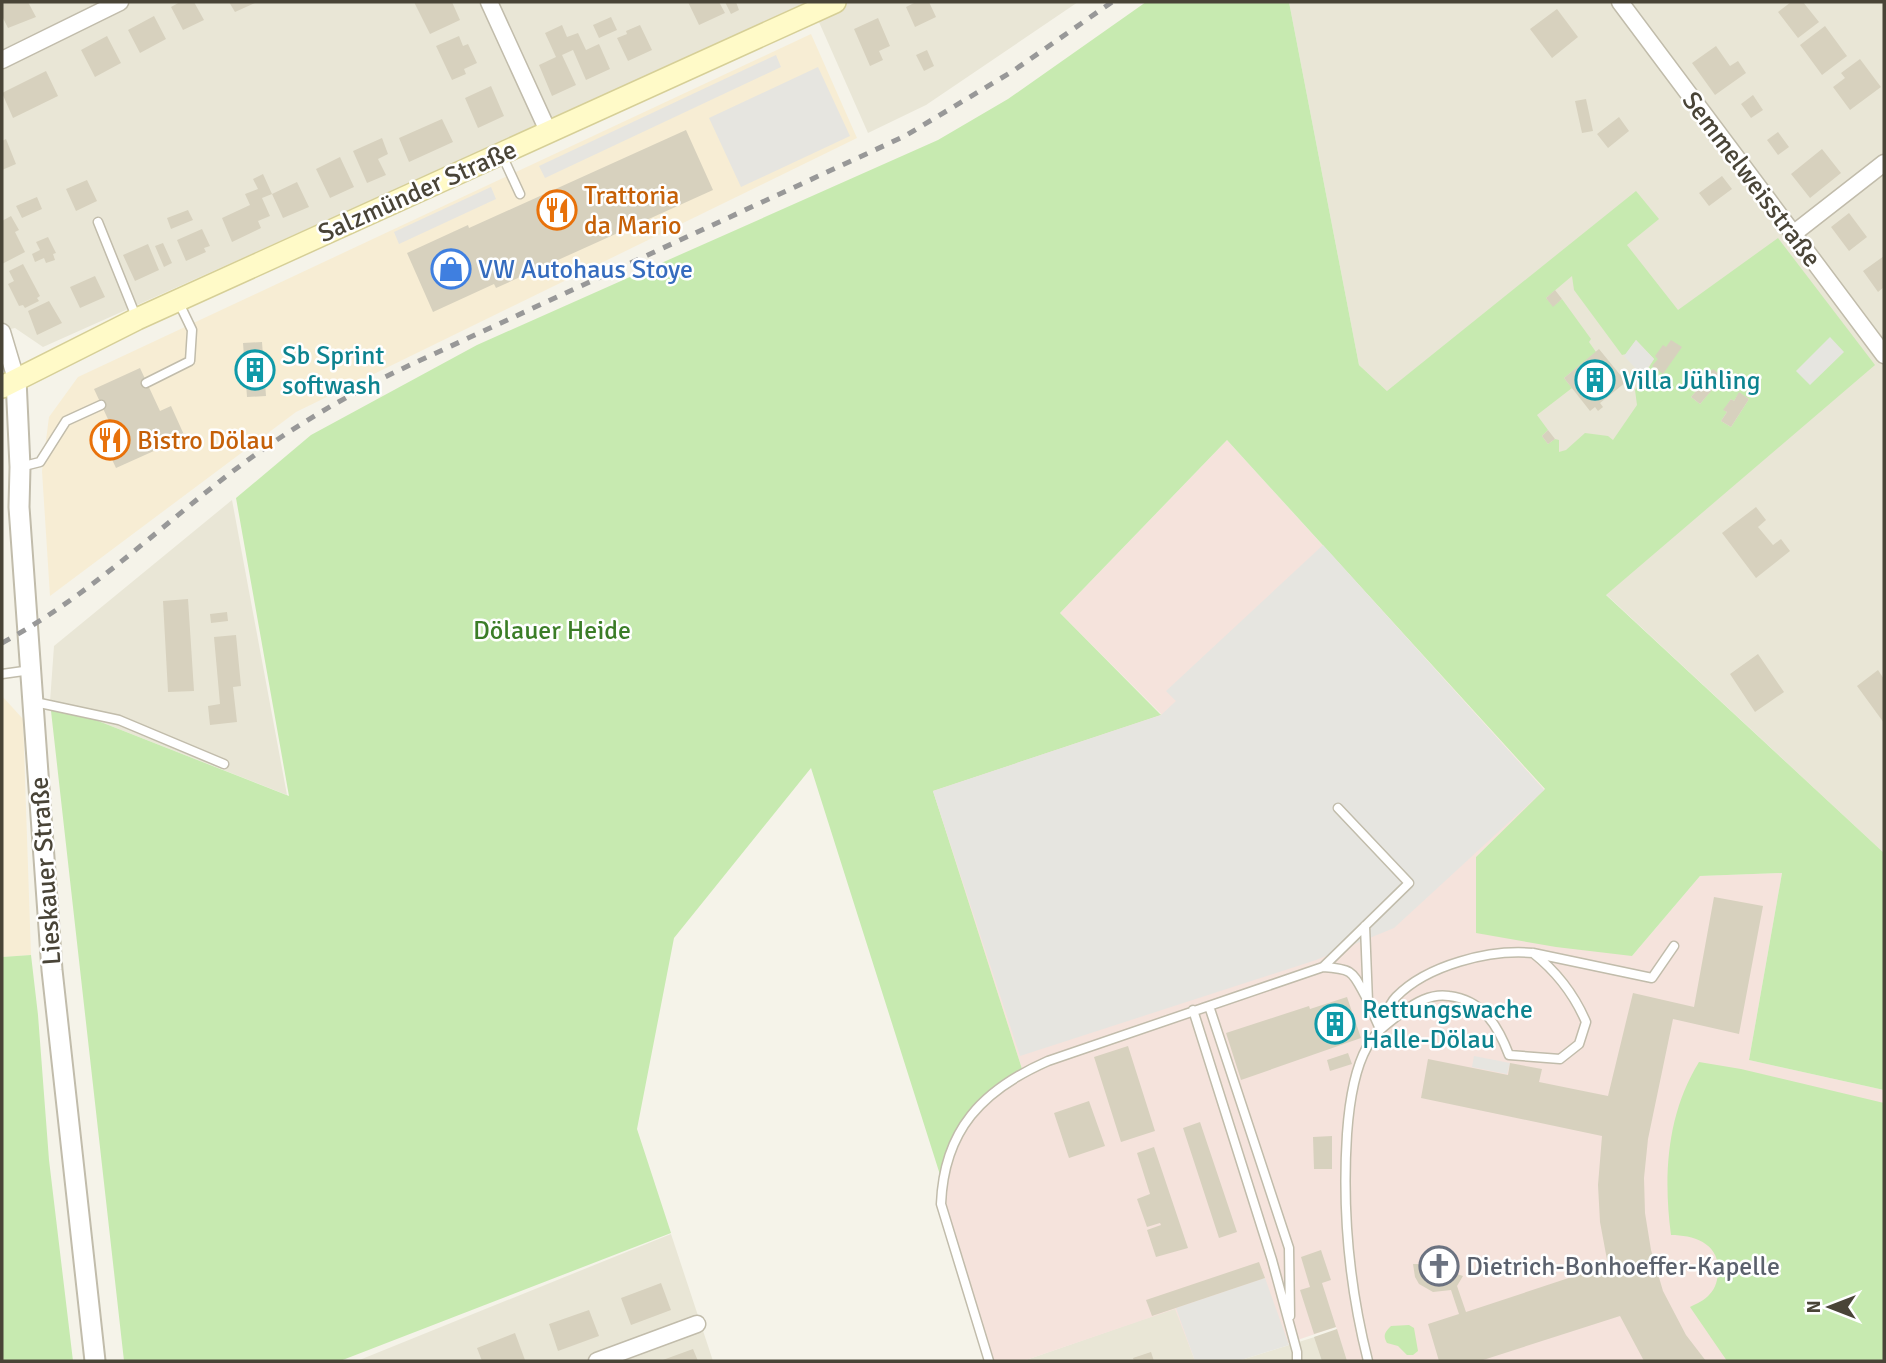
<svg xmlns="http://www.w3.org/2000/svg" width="1886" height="1363" font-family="Signika,sans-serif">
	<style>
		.residential { fill: #e9e6d6 }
		.commercial { fill: #f7edd4 }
		.medical { fill: #f5e3dc }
		.green { fill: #c7eab0; fill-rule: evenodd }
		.parking { fill: #e6e5e0 }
		.building { fill: #d7d1be }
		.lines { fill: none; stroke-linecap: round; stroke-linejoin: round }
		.service-casing { stroke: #c1bcab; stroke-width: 11 }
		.minor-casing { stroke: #c1bcab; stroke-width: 19 }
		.tertiary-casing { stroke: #c1bcab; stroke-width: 23 }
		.secondary-casing { stroke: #d6cf97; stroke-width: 24 }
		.service { stroke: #fff; stroke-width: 8 }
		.minor { stroke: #fff; stroke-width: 16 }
		.tertiary { stroke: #fff; stroke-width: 19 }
		.secondary { stroke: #fffac8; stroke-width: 21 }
		.rail { stroke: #989898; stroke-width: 5; stroke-dasharray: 9 9; stroke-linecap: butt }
		.labels { text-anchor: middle; stroke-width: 5; stroke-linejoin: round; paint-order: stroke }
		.street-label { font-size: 26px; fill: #494437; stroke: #fff }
		.food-label { font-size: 26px; fill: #c56008; stroke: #fff; text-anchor: start }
		.shop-label { font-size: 26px; fill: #366cbe; stroke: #fff; text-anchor: start }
		.culture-label { font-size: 26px; fill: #0d838f; stroke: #fff; text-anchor: start }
		.park-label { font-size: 26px; fill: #3b7d27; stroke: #fff }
		.worship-label { font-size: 26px; fill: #5b616d; stroke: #fff; text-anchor: start }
	</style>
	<rect width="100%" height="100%" fill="#f5f3e9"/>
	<path class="residential" d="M2 2H1078L926 105 868 133 811 4 43 347 15 328 2 331Z
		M1289 2H1884V853L1359 365Z
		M232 500 287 795 50 702 54 646Z
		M671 1234 713 1361H357Z
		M1176 1308 1195 1361H1023Z
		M1337 1330 1347 1361H1238Z"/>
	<path class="commercial" d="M811 34 857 138 296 412 50 596 42 471 49 417 78 377Z
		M2 696 23 719 31 955 2 957Z"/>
	<path class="medical" d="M1227 440 1545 790 1476 857 1632 956 1700 876 1782 873 1749 1060 1884 1090V1361H1347L1336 1327 1235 1361H1195L1175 1309 1023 1361H989L941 1204 942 1181 966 1120 1023 1072 932 788 1161 714 1060 613Z"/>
	<path class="green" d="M1146 2H1289L1359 365 1387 391 1636 191 1659 219 1627 245 1678 310 1778 238 1875 365 1606 595 1884 853V1090L1749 1060 1782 873 1700 876 1632 956 1556 947 1476 933V857L1545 789 1227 440 1060 613 1161 715 933 791 1023 1072 966 1120 942 1181 811 768 674 938 637 1129 671 1233 340 1361H124L50 702 289 796 236 498 311 435 477 345 938 140 1008 99ZM1572 276 1574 290 1622 355 1626 354 1636 340 1654 359 1635 390 1637 405 1613 440 1608 436 1585 433 1566 450 1559 452V440L1555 439 1548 444 1542 436 1548 430 1537 415 1572 388 1564 378 1596 352 1589 342 1591 339 1562 299 1553 306 1546 298ZM1703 376 1722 377 1700 404 1691 397 1698 389 1695 386ZM1739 393 1749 399 1731 427 1721 421 1727 412 1724 410 1731 399 1734 401Z
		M31 955 38 1015 49 1160 73 1361H2V957Z
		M1699 1062 1741 1069 1884 1103V1361H1727L1690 1307C1696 1304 1705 1300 1709 1295 1716 1288 1718 1279 1718 1270 1719 1243 1693 1235 1671 1235 1663 1175 1667 1114 1699 1062Z
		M1409 1325 1414 1328 1418 1351 1413 1355H1407L1398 1346 1387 1343C1382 1335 1386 1331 1391 1326Z"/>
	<path class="parking" d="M776 55 781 67 545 178 539 166Z
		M818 67 850 136 741 187 709 118Z
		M491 187 496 199 399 244 394 232Z
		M1830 337 1844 352 1810 385 1796 371Z
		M1636 340 1654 359 1642 375 1624 356Z
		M1323 545 1544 790 1394 928 1316 960 1020 1056 933 791 1161 715 1176 701 1166 691Z
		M1474 1056 1510 1063 1507 1074 1472 1067Z
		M1265 1278 1289 1345 1238 1361H1195L1176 1308Z"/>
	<path class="building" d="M2 2H28L36 17 8 28 2 16Z
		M180 2H194L204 20 183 30 171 7Z
		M229 2H257L235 12Z
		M414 2H452L460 20 430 34Z
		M688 2H719L725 13 699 25Z
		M725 2H736L739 10 731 14Z
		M916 2H929L936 17 915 27 906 7Z
		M1791 2H1803L1819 22 1798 38 1778 12Z
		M1557 9 1578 37 1552 58 1530 29Z
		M154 16 166 39 140 53 128 30Z
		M611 17 617 30 599 38 593 25Z
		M878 18 890 46 879 51 883 60 870 66 854 29Z
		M562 25 567 37 578 33 586 50 599 44 610 69 586 80 573 50 562 55 576 85 552 96 539 65 556 57 545 33Z
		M640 25 652 50 628 61 617 38 627 34 626 31Z
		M1825 26 1847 56 1822 75 1800 45Z
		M107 36 121 63 95 77 81 50Z
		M459 36 463 46 468 44 477 63 464 69 466 74 452 80 436 46Z
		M1716 46 1730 66 1738 61 1746 73 1715 95 1692 63Z
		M927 50 934 66 924 71 916 55Z
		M1860 59 1881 87 1850 110 1833 87 1845 78 1841 73Z
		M46 71 58 96 13 118 2 93Z
		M491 86 504 116 478 128 465 98Z
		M1753 95 1763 110 1751 118 1741 104Z
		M1586 99 1593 131 1582 133 1575 101Z
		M1619 117 1629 131 1608 148 1597 134Z
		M442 119 453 142 409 162 399 138Z
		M686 130 713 190 496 288 494 284 433 312 407 253 468 225 469 228Z
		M1778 132 1789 147 1778 155 1767 140Z
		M382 138 388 154 378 159 386 175 367 183 353 151Z
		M6 139 16 164 2 170V141Z
		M1822 149 1841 173 1810 198 1791 174Z
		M340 157 354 187 330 198 316 169Z
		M263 174 272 194 262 198 270 216 258 221 261 228 232 242 222 218 250 205 245 194 258 189 253 179Z
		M1722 176 1732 189 1709 206 1699 193Z
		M87 180 97 201 76 211 66 189Z
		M297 182 309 207 283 218 272 194Z
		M37 197 42 209 22 218 16 206Z
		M188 210 193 220 171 229 167 218Z
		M1849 213 1867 237 1849 251 1831 227Z
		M11 216 19 230 15 232 25 252 2 264V221Z
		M202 229 210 246 204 248 206 252 186 261 177 240Z
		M48 237 56 253 53 254 55 260 46 263 44 258 35 262 32 254 40 250 36 242Z
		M163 243 172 263 164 267 155 246Z
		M148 244 159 270 135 281 123 255Z
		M1884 256V287L1878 292 1863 271Z
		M23 264 40 296 37 298 39 301 25 308 23 305 19 306 8 284 14 281 9 271Z
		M95 276 105 297 80 308 70 287Z
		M1555 290 1562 299 1553 307 1546 298Z
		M49 301 62 323 37 335 28 311Z
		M1671 340 1682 347 1663 374 1652 366 1658 359 1655 356 1663 345 1666 347Z
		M262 342 266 396 247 397 243 343Z
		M1599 349 1626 382 1600 403 1603 407 1598 411 1595 407 1590 411 1564 378Z
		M140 368 160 411 171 406 185 437 116 468 101 436 113 430 94 389Z
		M1713 369 1723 377 1700 404 1691 397 1698 389 1695 386Z
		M1739 392 1749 399 1731 427 1721 421 1727 412 1723 410 1731 399 1734 401Z
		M1548 430 1555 439 1548 444 1542 436Z
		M1756 507 1766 520 1758 527 1773 545 1781 539 1790 551 1756 578 1722 533Z
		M188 599 194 691 168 692 163 601Z
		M227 612 228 621 211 623 210 614Z
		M236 635 241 686 233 687 237 722 210 725 208 706 220 704 214 637Z
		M1758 654 1784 692 1755 712 1730 674Z
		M1878 670 1884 679V723L1857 686Z
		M1714 897 1763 906 1739 1034 1673 1019 1648 1139 1644 1178 1645 1213 1651 1250 1663 1291 1686 1335 1706 1361H1644L1620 1316 1480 1361H1439L1428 1324 1459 1314 1451 1290 1433 1292 1419 1284 1415 1277 1413 1264H1422L1429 1253 1441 1250 1451 1256 1455 1261 1454 1273 1463 1276 1457 1286 1466 1312 1608 1265 1600 1222 1598 1185 1602 1136 1421 1098 1428 1059 1508 1075 1510 1063 1542 1069 1539 1082 1608 1096 1633 993 1694 1007Z
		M1347 997 1361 1038 1241 1080 1226 1033 1309 1006 1310 1009Z
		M1128 1046 1155 1131 1121 1142 1094 1057Z
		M1348 1053 1352 1064 1330 1071 1327 1060Z
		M1089 1101 1105 1146 1069 1158 1054 1113Z
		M1200 1122 1237 1232 1219 1238 1183 1128Z
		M1332 1136V1169H1314L1313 1137Z
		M1154 1147 1188 1248 1156 1257 1147 1230 1161 1225 1160 1223 1147 1227 1137 1199 1150 1194 1137 1153Z
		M1321 1250 1331 1280 1322 1283 1336 1327 1314 1334 1300 1290 1310 1287 1301 1257Z
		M1259 1262 1265 1278 1152 1316 1146 1300Z
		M661 1283 671 1310 631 1325 621 1298Z
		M589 1310 599 1336 558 1351 549 1324Z
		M1337 1329 1347 1361H1322L1314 1337Z
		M515 1333 525 1360 482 1361 477 1348Z
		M693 1349 698 1361H660Z
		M1151 1352 1154 1361H1134L1133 1358Z"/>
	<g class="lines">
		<g class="service-casing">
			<path id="service" d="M502 155 520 194
				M98 222 137 319
				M146 383 190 361 192 330 179 303
				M20 467 40 462 66 421 101 405
				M2 674 31 670
				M35 702 119 720 224 764
				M1365 926 1368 1002 1380 1029
				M1323 967C1355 969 1352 972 1367 999
				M1209 1006 1289 1248 1290 1316
				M1193 1010 1272 1260 1297 1352V1361
				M1381 1026C1385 1017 1388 1005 1396 997 1427 965 1490 949 1533 953L1652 978 1674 946
				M989 1361 941 1204C944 1130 982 1090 1048 1061L1323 967 1409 883 1338 808
				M1368 1361C1349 1286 1342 1212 1347 1134 1349 1106 1353 1072 1367 1047 1375 1032 1388 1023 1401 1013 1415 1003 1431 993 1449 996 1483 1000 1498 1026 1509 1055L1560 1059 1579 1044 1586 1022C1574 994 1557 972 1533 953"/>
		</g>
		<g class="minor-casing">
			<path id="minor" d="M489 2 548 131
				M1620 2 1884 355
				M2 60 120 2
				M1793 234 1884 163
				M2 332 16 379
				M597 1361 697 1324"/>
		</g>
		<g class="tertiary-casing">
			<path id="tertiary" d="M16 379 20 467 19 507 52 970 95 1361"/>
		</g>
		<g class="secondary-casing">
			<path id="secondary" d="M2 387 137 319 835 2"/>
		</g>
		<use href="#service" class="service"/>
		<use href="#minor" class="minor"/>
		<use href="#tertiary" class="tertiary"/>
		<use href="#secondary" class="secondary"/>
		<path class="rail" d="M2 643C84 599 151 535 224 478 282 433 344 396 410 365L905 136 1013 71 1112 2"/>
	</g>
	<defs>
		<g id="restaurant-ring" transform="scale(2.0125)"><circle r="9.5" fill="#fff" stroke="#e8710a" stroke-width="1.5"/><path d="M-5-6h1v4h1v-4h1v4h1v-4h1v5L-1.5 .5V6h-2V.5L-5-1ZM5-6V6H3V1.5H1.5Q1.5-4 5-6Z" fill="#e8710a"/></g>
		<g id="shop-ring" transform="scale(2.0125)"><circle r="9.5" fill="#fff" stroke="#3f7fe0" stroke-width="1.5"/><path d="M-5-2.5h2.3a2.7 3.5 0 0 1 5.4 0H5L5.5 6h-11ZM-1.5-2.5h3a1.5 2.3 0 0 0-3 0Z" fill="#3f7fe0"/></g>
		<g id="building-ring" transform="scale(2.0125)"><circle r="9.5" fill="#fff" stroke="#0f9aa8" stroke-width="1.5"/><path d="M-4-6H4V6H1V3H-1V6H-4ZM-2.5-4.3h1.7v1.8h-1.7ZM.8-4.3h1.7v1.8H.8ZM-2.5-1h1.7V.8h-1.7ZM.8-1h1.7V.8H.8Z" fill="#0f9aa8"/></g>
		<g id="church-ring" transform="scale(2.0125)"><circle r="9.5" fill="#fff" stroke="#6b7280" stroke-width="1.5"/><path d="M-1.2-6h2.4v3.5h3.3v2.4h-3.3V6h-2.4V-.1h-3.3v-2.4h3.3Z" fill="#6b7280"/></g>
	</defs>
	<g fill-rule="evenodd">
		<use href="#restaurant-ring" x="557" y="210"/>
		<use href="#shop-ring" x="451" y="269"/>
		<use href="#building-ring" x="255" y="370"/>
		<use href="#building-ring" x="1595" y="380"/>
		<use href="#restaurant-ring" x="110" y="440"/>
		<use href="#building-ring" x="1335" y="1024"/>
		<use href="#church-ring" x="1439" y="1266"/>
	</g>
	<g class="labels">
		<g class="street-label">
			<text transform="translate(1752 179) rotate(53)" y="9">Semmelweisstraße</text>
			<text transform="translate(417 191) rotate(-24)" y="9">Salzmünder Straße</text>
			<text transform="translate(45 871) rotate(-94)" y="9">Lieskauer Straße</text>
		</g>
		<g class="food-label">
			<text x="584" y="204">Trattoria<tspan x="584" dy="30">da Mario</tspan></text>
			<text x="137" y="449">Bistro Dölau</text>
		</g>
		<g class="shop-label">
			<text x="478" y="278">VW Autohaus Stoye</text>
		</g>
		<g class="culture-label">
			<text x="282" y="364">Sb Sprint<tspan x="282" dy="30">softwash</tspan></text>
			<text x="1622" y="389">Villa Jühling</text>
			<text x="1362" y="1018">Rettungswache<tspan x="1362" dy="30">Halle-Dölau</tspan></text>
		</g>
		<g class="park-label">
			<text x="552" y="639">Dölauer Heide</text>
		</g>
		<g class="worship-label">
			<text x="1466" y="1275">Dietrich-Bonhoeffer-Kapelle</text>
		</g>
	</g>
	<rect width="1886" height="1363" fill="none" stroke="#494437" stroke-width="7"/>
	<g transform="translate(1830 1307) rotate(270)" stroke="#ffffff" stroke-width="5" paint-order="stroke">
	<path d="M0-5L12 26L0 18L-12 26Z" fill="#494437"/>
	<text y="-10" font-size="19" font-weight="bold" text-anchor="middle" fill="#494437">N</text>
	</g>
</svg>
